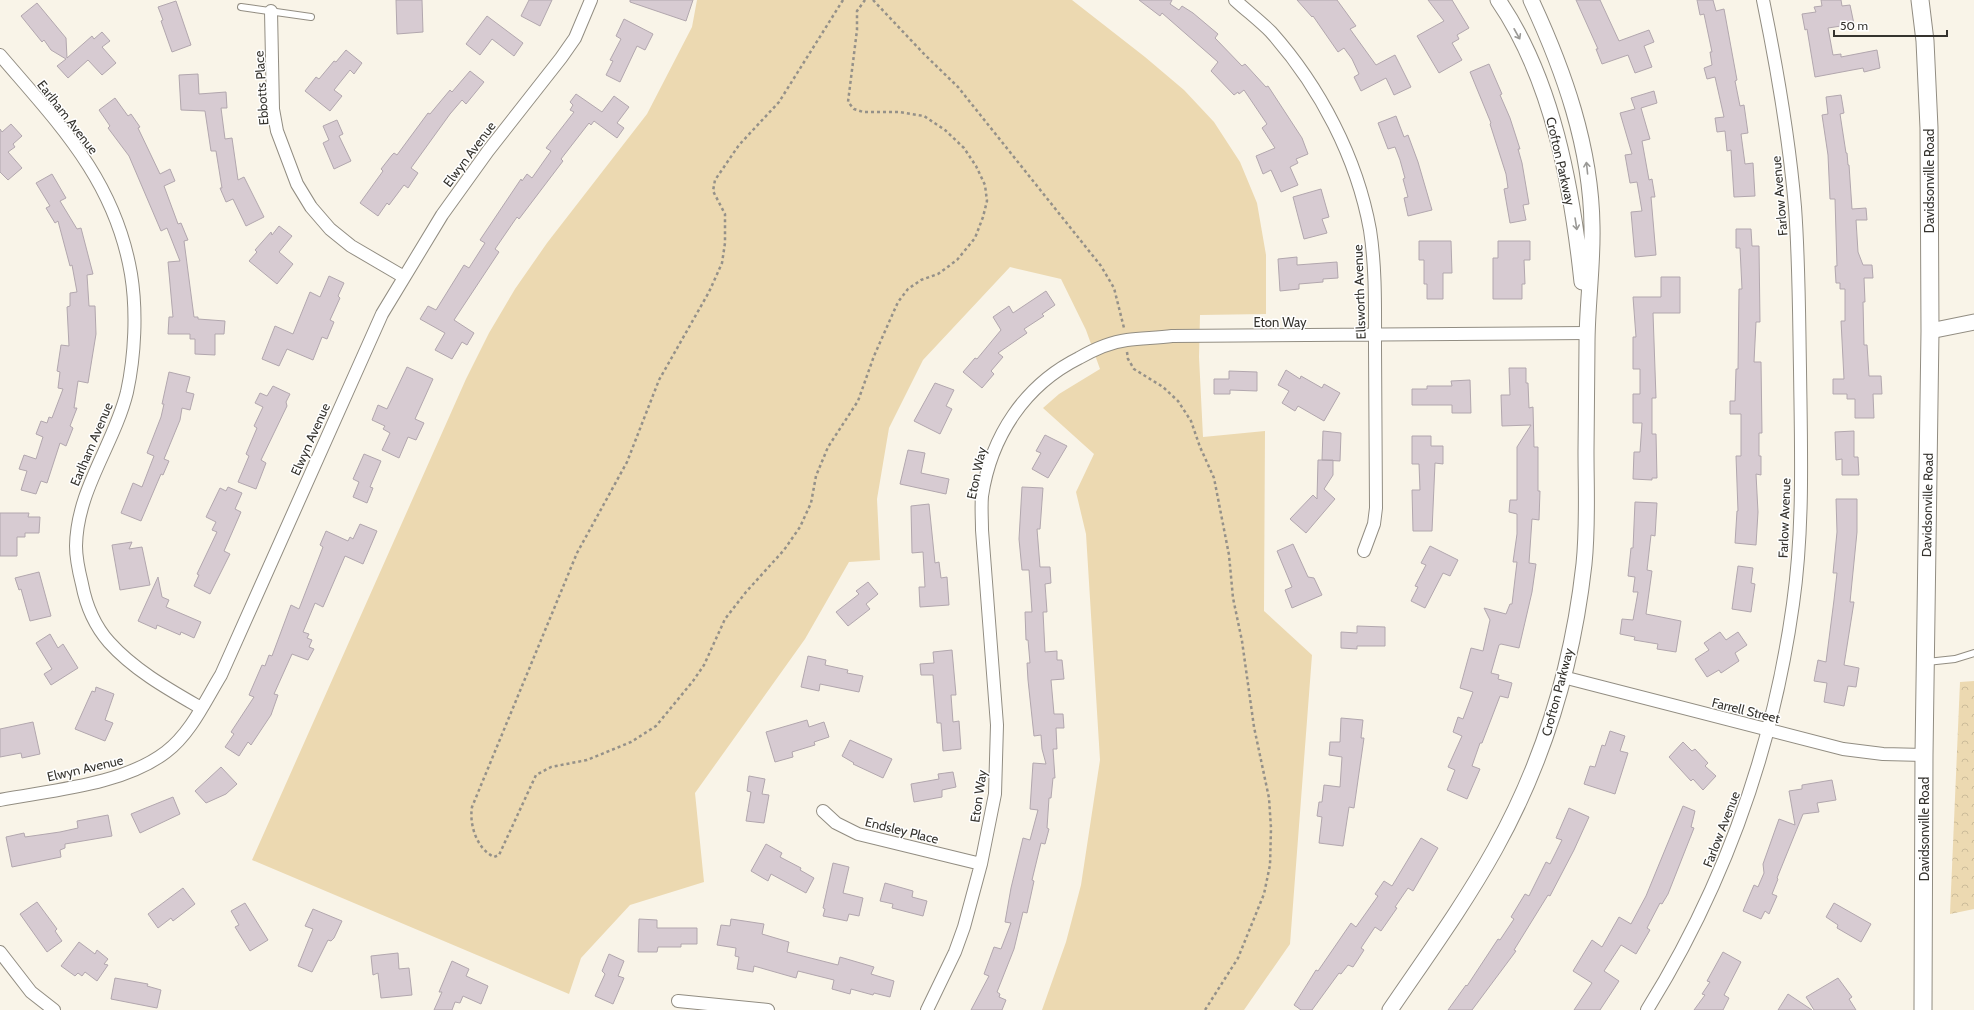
<svg xmlns="http://www.w3.org/2000/svg" width="1974" height="1010" font-family="Cabin,sans-serif">
	<style>
		.grass { fill: #ecd9b1 }
		.forest { fill: url(#forest-crowns) }
		.building { fill: #d7cbd2; stroke: #b2a7ae }
		.lines { fill: none; stroke-linecap: round; stroke-linejoin: round }
		.service-casing { stroke: #928d82; stroke-width: 8 }
		.minor-casing { stroke: #928d82; stroke-width: 14 }
		.tertiary-casing { stroke: #928d82; stroke-width: 17 }
		.secondary-casing { stroke: #928d82; stroke-width: 19 }
		.path { stroke: #959189; stroke-width: 2.5; stroke-dasharray: 3 3; stroke-linecap: butt }
		.service { stroke: #fff; stroke-width: 6 }
		.minor { stroke: #fff; stroke-width: 12 }
		.tertiary { stroke: #fff; stroke-width: 15 }
		.secondary { stroke: #fff; stroke-width: 17 }
		.oneway { stroke: #9a9996 }
		.labels { text-anchor: middle; stroke-width: 3; stroke-linejoin: round; paint-order: stroke }
		.street-label { font-size: 13px; fill: #35332e; stroke: #fff }
	</style>
	<defs>
		<pattern id="forest-crowns" width="20" height="18" patternUnits="userSpaceOnUse"><rect width="20" height="18" fill="#ecd9b1"/><path d="M2 6a3 3 0 1 1 6 0M12 15a3 3 0 1 1 6 0" fill="none" stroke="#cbbb99"/></pattern>
	</defs>
	<rect width="100%" height="100%" fill="#f9f4e8"/>
	<path class="grass" d="M697 0H1072L1145 57 1184 90 1214 122 1240 162 1257 203 1266 255V314L1200 315 1199 357 1203 437 1265 431 1264 611 1312 655 1290 944 1244 1010H1042L1066 942 1081 885 1100 760 1086 534 1076 492 1094 454 1043 408 1059 394 1100 369 1086 330 1061 279 1010 267 923 360 889 428 877 499 880 560 849 562 805 639 695 793 704 882 630 905 581 958 569 994 252 860 466 379 489 333 515 289 547 243 647 114 692 27Z"/>
	<path class="forest" d="M1974 681V909L1950 914 1960 682Z"/>
	<path class="building" d="M396 0H422L423 32 397 34Z
		M529 0H552L540 26 521 16Z
		M630 0H693L686 21 630 2Z
		M1139 0H1172L1170 4 1179 10 1182 6 1193 13 1218 34 1215 38 1242 66 1245 64 1266 87 1268 86 1302 138 1308 154 1296 159 1298 163 1290 167 1298 185 1281 192 1271 170 1263 174 1256 156 1275 148 1262 128 1267 124 1244 90 1239 94 1238 92 1234 95 1211 71 1218 62 1162 13 1160 16Z
		M1297 0H1337L1356 26 1350 29 1376 65 1395 55 1411 87 1394 95 1386 78 1361 91 1354 77 1359 74 1352 59 1344 48 1338 52 1313 16 1312 17Z
		M1428 0H1452L1469 28 1457 35 1459 39 1452 43 1462 60 1439 73 1417 36 1444 21Z
		M1576 0H1600L1619 41 1649 30 1654 42 1644 46 1652 67 1635 73 1628 55 1602 64 1596 49H1598Z
		M1697 0H1713L1716 11 1724 9 1737 80 1735 81 1740 106 1744 105 1748 133 1741 134 1745 164 1753 163 1755 196 1734 197 1731 150 1727 151 1725 131 1717 132 1715 118 1724 117 1715 77 1707 79 1704 68 1712 65 1710 52H1712L1704 14 1700 15Z
		M1821 0H1841L1842 6 1850 5 1854 24 1828 28 1833 55 1841 54V57L1877 50 1880 68 1864 72 1863 68 1815 77 1807 29 1805 30 1802 14 1816 12 1814 7 1822 6Z
		M176 1 191 45 172 52 161 21 163 20 158 7Z
		M37 3 66 38 67 58 92 36 94 39 102 32 110 41 102 47 116 63 102 75 88 60 68 78 57 66 66 59 51 50 44 40 42 42 21 16Z
		M487 16 523 43 514 56 492 39 480 55 466 44Z
		M624 19 653 34 645 50 637 46 620 82 606 75 613 61 610 60 621 39 616 36Z
		M346 50 362 63 354 74 350 70 334 90 342 96 330 111 305 91 316 77 319 79 334 61 336 62Z
		M1489 64 1502 94 1500 95 1510 118 1520 149H1518L1522 163 1529 204 1523 205 1526 220 1510 223 1504 189 1508 188 1506 174 1490 124 1491 123 1470 72Z
		M470 71 484 82 466 104 462 100 450 114 411 168 418 173 408 188 404 185 389 205 387 203 378 216 360 203 383 171 381 169 392 155 394 153 397 155 428 113 430 114 450 90 452 92Z
		M198 74 199 94 226 92 227 108H221L225 139 232 138 238 180 244 177 264 217 246 226 233 199 226 202 220 188H222L216 151H211L205 111 181 110 179 75Z
		M1654 91 1657 103 1641 108 1650 139 1642 141 1649 180 1652 179 1655 197H1651L1656 255 1635 257 1631 212 1642 211 1637 182 1630 183 1625 155 1632 154 1620 113 1635 109 1631 98Z
		M576 94 602 112 614 96 629 107 617 123 624 128 617 138 594 121 591 125 589 123 561 159 563 161 519 219 517 217 495 249 499 252 454 320 474 333 467 345 462 342 452 359 435 350 445 333 420 319 428 306 436 310 464 265 469 268 485 243 480 240 521 179 522 181 527 174 532 178 551 151 546 148 574 112 570 110 573 105 570 102Z
		M1841 95 1844 113 1840 114 1846 153H1847L1848 165H1849L1852 209 1866 208 1867 220H1856L1858 252 1863 265H1872L1873 278H1864L1865 302H1863L1864 345H1867L1869 376H1881L1882 394H1873L1874 418H1855V399H1847V394H1833V379H1844L1841 321H1845V289H1840V283H1836L1835 266H1837L1835 199H1830L1828 155 1822 115 1828 114 1826 97Z
		M115 98 128 116 131 114 140 127 138 128 160 174 170 169 175 181 164 186 178 224 181 223 188 240 184 241 194 317H198V319L225 321 224 334H215V355L195 354V339H190V334H168L169 317H173L168 262 180 261 167 228 161 231 129 156 108 128 110 126 99 110Z
		M1396 116 1404 137 1408 135 1418 162 1432 210 1408 216 1404 198 1408 197 1403 179 1405 178 1400 160 1395 147 1388 149 1378 123Z
		M337 120 343 134 339 136 351 161 334 169 323 143 329 140 323 126Z
		M11 124 22 136 13 144 15 147 8 152 22 168 8 180 0 172V129L2 132Z
		M52 174 66 198 60 201 77 229 81 228 93 274 87 275 89 306H95L96 334 88 383 78 381 74 408H77L70 426 73 428 66 446 60 443 47 483 41 481 36 494 21 490 27 471 19 469 24 455 36 459 43 437 36 434 41 421 47 423 49 417 52 418 63 389 58 388 60 372 57 371 61 345 69 346 67 307 70 306V293L77 292 72 265 70 266 58 221 55 223 46 208 50 206 36 183Z
		M1321 189 1329 217 1322 219 1327 233 1304 239 1293 197Z
		M279 226 292 236 279 252 293 264 277 284 249 261 257 252 255 250 271 232 272 235Z
		M1736 229H1751L1752 246H1759L1760 322H1756L1754 362H1761L1762 433H1759V456H1761V475L1756 474 1758 512 1756 545 1735 543 1737 511H1738L1736 456H1741V414H1730V401H1735L1736 369H1738L1739 289H1742L1740 248H1736Z
		M1419 241H1451L1452 273H1443V299H1427V284H1424V260H1419Z
		M1498 241H1530V260H1524L1525 284H1522V299H1493V258H1498Z
		M1297 257V265L1337 262 1338 278 1323 279V282L1299 284V289L1280 291 1278 259Z
		M329 276 344 283 338 296 340 298 330 320 334 322 327 339 322 337 313 360 287 349 279 366 262 359 275 326 293 334 310 292 320 297Z
		M1661 277H1680V313H1653L1656 398H1652V434H1656L1657 478H1652V480L1633 479 1634 452H1640L1642 423H1633V394H1640V369H1633V337H1636L1633 297H1661Z
		M1046 291 1055 305 1042 314 1044 316 1024 329 1027 333 998 353 1003 357 991 371 994 374 982 388 963 372 975 358 977 359 1001 330 993 317 1009 306 1013 313Z
		M407 367 433 379 415 419 424 423 416 440 408 437 399 458 382 450 390 433 383 429 385 426 372 420 378 405 387 409Z
		M1509 368H1526V383H1528L1529 408 1533 407 1534 447H1538V491H1540L1539 520 1532 519 1529 563 1536 564 1532 592 1519 648 1501 644 1499 645 1491 673 1499 675 1498 679 1512 683 1508 698 1500 696 1482 743H1480L1472 766 1480 769 1467 799 1447 790 1455 770 1448 767 1462 736 1453 732 1458 717 1463 719 1473 692 1460 688 1471 648 1483 651 1490 620 1484 608 1506 614 1510 604H1512L1517 562H1513L1517 534V514L1509 512 1510 500H1517V447L1531 425 1502 426 1501 395H1510Z
		M1286 370 1300 379 1301 376 1322 388 1324 384 1340 393 1324 421 1298 406 1295 411 1282 403 1289 391 1278 385Z
		M1229 371 1257 372V391L1230 390V394H1214V379H1229Z
		M169 372 190 377 186 392 194 394 190 410 182 408 180 420 164 459 169 461 163 475 161 474 141 521 121 513 133 483 142 487 154 456 147 453 161 417 164 404H162Z
		M1470 380 1471 413H1452V405H1412V389H1427V386H1452L1451 381Z
		M935 383 954 390 946 406 952 409 940 434 914 421Z
		M273 386 290 394 286 402 287 406 261 460 266 463 256 489 238 482 249 456 246 454 257 428 254 426 263 407 255 403 260 393 267 396Z
		M1323 431 1341 433 1340 461 1322 460Z
		M1854 431V457H1858L1859 475H1842V459L1836 460 1835 432Z
		M1045 435 1067 446 1048 478 1032 469 1041 453 1036 451Z
		M1412 436H1431V446H1443V464L1435 463 1432 531H1413L1412 490H1420L1419 464H1412Z
		M908 450 925 453 921 473 949 479 946 494 900 484Z
		M364 454 381 461 370 487 373 488 367 503 353 497 359 482 353 479Z
		M1318 460H1333V475L1324 489 1335 499 1306 533 1290 519 1313 495 1317 499Z
		M228 487 242 493 235 509 241 512 224 551 230 554 210 594 194 586 199 575 197 574 217 532 212 530 216 522 206 517 220 488 226 491Z
		M1022 487 1043 488 1040 529H1037L1040 567H1050L1051 583 1045 584 1047 612H1043L1045 652 1057 651V660H1062L1064 679 1051 680 1054 714H1063L1064 728H1056L1057 749H1053L1055 778H1053L1051 798H1049L1047 828 1049 829 1045 844 1041 843 1032 880 1034 881 1027 913 1023 912 1014 949 997 992 1000 994 999 997 1006 1000 1002 1010H971L989 976 984 974 994 947 1001 949 1011 923 1005 922 1011 888 1023 838 1030 840 1038 810 1030 809 1033 763 1046 764 1042 749 1041 735 1034 736 1028 680 1027 663H1030L1028 640H1026L1025 612H1032L1029 570H1022L1019 539Z
		M1836 499H1857V532L1850 602H1854L1844 665 1859 668 1856 687 1848 686 1844 706 1824 702 1827 683 1814 681 1818 660 1826 662 1834 600 1837 573H1833L1837 532Z
		M1635 502 1657 503 1655 536 1651 535 1647 570 1652 571 1646 614 1681 621 1676 652 1657 649 1658 644 1634 640 1635 637 1620 634 1622 619 1633 620 1638 592H1633L1635 577 1628 576 1631 548H1633Z
		M929 504 935 563 939 562 941 578 947 577 949 605 920 607 919 587H925L923 552 912 553 911 506Z
		M0 513H29L28 517H40L39 533H25V537H17V556H0Z
		M360 524 377 531 363 564 345 556 323 607 315 603 303 632 309 634 307 638 312 640 309 647 314 649 308 660 292 654 274 694 278 695 271 715 251 745 248 742 239 756 225 747 234 734 231 732 254 697 249 695 262 665 265 666 269 655 272 656 291 605 299 609 323 547 320 545 326 531 348 541 350 537 353 539Z
		M132 542 129 549 142 547 150 585 120 590 112 545Z
		M1293 544 1308 577 1314 578 1322 595 1292 608 1285 590 1292 587 1277 551Z
		M1430 546 1458 560 1450 576 1443 573 1425 608 1411 601 1418 587 1415 586 1426 565 1421 563Z
		M1738 566 1753 568 1751 583 1755 584 1751 612 1732 609Z
		M39 572 51 616 30 621 21 589 19 590 15 578Z
		M158 577 162 597 169 600 166 607 201 622 194 638 181 632 180 635 157 625 156 629 138 621Z
		M868 582 878 594 866 604 870 609 848 626 836 612 859 594 856 591Z
		M1357 626 1385 627V646H1357V649L1341 648V632L1357 633Z
		M1720 632 1726 640 1738 632 1747 645 1735 653 1739 661 1721 673 1719 670 1707 677 1695 659 1709 650 1704 643Z
		M50 634 58 648 63 644 78 668 51 685 44 674 52 669 36 643Z
		M952 650 956 695H951L953 722 959 721 961 749 943 751 941 723H937L933 675H921L920 664 934 663 933 652Z
		M808 656 826 660 825 665 848 670 847 673 863 676 859 692 820 684 819 691 801 687Z
		M96 687 114 694 105 720 113 723 105 741 75 729 92 691 95 692Z
		M1341 718 1363 720 1361 738H1364L1354 808 1349 807 1343 846 1319 843 1322 817 1317 816 1319 802H1322L1324 785 1340 787 1342 757 1329 755 1330 742H1340Z
		M807 720 809 727 824 722 829 737 814 742 815 745 792 752 793 757 775 762 766 732Z
		M33 722 40 754 22 758 21 753 0 757V729Z
		M1610 731 1625 736 1620 751 1628 753 1615 794 1584 784 1590 766 1595 767 1602 745 1605 746Z
		M850 740 892 759 883 778 853 764 854 763 842 756Z
		M1683 742 1692 751 1695 749 1708 763 1705 766 1716 776 1703 790 1693 779 1691 781 1669 757Z
		M221 767 237 784 226 794 206 803 195 791Z
		M953 772 956 787 942 790V797L914 802 911 784 939 779 938 774Z
		M749 776 765 779 762 794 769 795 764 823 746 821 751 792 747 791Z
		M1832 780 1836 800 1817 803 1819 812 1803 814 1777 878 1778 879 1772 894 1777 896 1769 914 1765 911 1761 919 1743 911 1754 885 1758 887 1764 873 1763 864 1779 819 1795 825 1789 791 1802 789V785Z
		M173 797 180 814 140 833 131 814Z
		M1683 806 1695 811 1691 827 1694 828 1668 894 1662 904 1660 903 1647 928 1650 930 1636 954 1621 945 1604 971 1619 981 1600 1010H1574L1592 983 1573 971 1592 940 1602 947 1619 917 1631 924 1646 896Z
		M1569 808 1589 817 1574 850 1550 896 1548 895 1514 950 1516 951 1472 1010H1448L1466 985 1467 986 1498 939 1500 940 1514 919 1511 917 1525 894 1529 896 1546 862 1550 864 1562 840 1556 838Z
		M108 815 112 836 65 844V848L60 850 61 857 12 867 6 837 24 833 25 837 60 832 78 828 77 821Z
		M1421 838 1438 848 1413 891 1408 888 1395 907 1397 908 1381 931 1375 927 1361 948 1364 950 1353 967 1348 965 1341 974 1339 973 1312 1010H1301L1294 1005 1316 970 1318 971 1351 923 1356 927 1378 896 1375 894 1384 881 1392 886Z
		M766 844 782 853 780 857 801 868 800 870 814 878 806 893 771 874 768 881 751 871Z
		M833 863 849 867 843 893 863 898 859 916 849 914 847 921 823 916 825 909 823 908Z
		M885 883 913 891 912 897 927 901 923 916 892 908 893 904 880 901Z
		M183 888 195 904 173 921 171 918 158 928 148 914Z
		M37 902 57 929 55 931 62 941 47 952 20 914Z
		M245 903 268 940 250 951 235 927 239 925 231 911Z
		M1834 903 1871 924 1861 942 1837 928 1838 925 1826 917Z
		M313 909 342 921 334 938 331 941 328 940 312 972 298 966 313 929 305 926Z
		M639 919 657 920V928H697V944H681V947H658L657 952H638Z
		M731 919 764 924 762 934 789 942 787 952 838 965 840 957 874 967 871 974 894 981 890 997 874 993 873 995 851 989 850 994 832 989 834 980 798 971 796 978 754 966 753 972 737 969 739 957 735 956 736 948 717 945 721 925 730 926Z
		M79 942 95 954 97 950 108 959 104 964 108 965 97 981 85 972 82 976 78 973 75 976 61 966Z
		M1723 952 1741 962 1724 995 1729 998 1723 1010H1694L1705 995 1702 994 1710 982 1707 981Z
		M398 953 399 969 409 968 412 995 381 998 378 973 373 975 371 956Z
		M609 954 624 961 618 976 624 978 613 1004 595 996 605 974 602 971Z
		M452 961 469 969 466 976 488 986 481 1004 463 996 460 1003 455 1002 452 1010H434L442 992H439Z
		M115 978 148 984 147 986 161 990 157 1008 111 999Z
		M1838 978 1852 997 1849 999 1856 1010H1814L1806 997Z
		M1788 994 1812 1010H1778Z"/>
	<g class="lines">
		<g class="service-casing">
			<path id="service" d="M241 7 311 17
				M1927 662 1955 659 1974 653"/>
		</g>
		<g class="minor-casing">
			<path id="minor" d="M1235 0C1247 11 1260 21 1271 32 1320 87 1357 158 1370 230 1376 269 1375 309 1375 348 1375 401 1376 454 1376 508L1374 524 1364 551
				M271 11 273 109 277 131 297 184 311 207 330 229 351 246 404 277
				M0 55C59 124 115 180 131 274 137 311 135 355 127 392 114 445 77 489 76 546 76 558 79 572 82 584 86 605 94 625 109 642 134 670 168 689 201 708
				M1563 677 1843 749 1883 754 1924 755
				M0 800C52 790 123 785 166 752 191 733 205 701 221 675L382 314 442 215 488 151 561 58 575 38 591 0
				M823 811 836 823 858 834 981 864
				M0 952 31 992 54 1010
				M678 1001 768 1010
				M927 1010 955 952 964 927 981 864 995 794 997 725 982 530C982 519 981 507 982 496 991 436 1025 385 1079 358 1093 350 1111 342 1127 340 1142 338 1157 338 1172 336L1587 333
				M1647 1010C1724 886 1773 748 1793 604 1804 527 1801 447 1800 369 1799 315 1799 261 1795 207 1789 137 1777 68 1763 0"/>
		</g>
		<g class="tertiary-casing">
			<path id="tertiary" d="M1498 0C1553 80 1572 188 1582 282
				M1930 331 1974 322
				M1390 1010C1426 957 1464 905 1495 849 1544 761 1573 663 1584 564 1588 526 1586 489 1586 451 1586 415 1587 380 1587 344 1587 305 1593 265 1592 226 1591 147 1564 71 1531 0"/>
		</g>
		<g class="secondary-casing">
			<path id="secondary" d="M1920 0 1925 41 1929 128 1930 331 1924 755 1923 1010"/>
		</g>
		<path class="path" d="M843 0 779 102 739 145 715 180 713 191 725 214V243L722 263 709 292 659 380 627 462 577 553 472 807C469 825 477 849 494 857L499 855 536 775 551 767 587 760 631 742 656 726 693 681 704 665 725 619 746 592 784 550 800 527 811 503 816 476 828 447 858 401 874 356 898 302 908 289 921 280 938 274 957 260 975 238 983 217 987 201 985 185 976 166 964 148 945 130 924 116 899 112H863L854 109 848 102 857 30V11L865 0
			M873 0 925 55 958 87 1101 266 1114 288 1124 328
			M1127 352 1128 359 1134 369 1163 387 1178 401 1191 421 1200 447 1214 478 1229 555 1233 598 1242 641 1254 727 1269 798 1271 828 1270 865 1264 894 1238 958 1205 1010"/>
		<use href="#service" class="service"/>
		<use href="#minor" class="minor"/>
		<use href="#tertiary" class="tertiary"/>
		<use href="#secondary" class="secondary"/>
	</g>
	<defs><path id="oneway-shaft" d="M-6 0H5M1.5-3L5.5 0L1.5 3" fill="none" stroke-width="1.6" stroke-linecap="round" stroke-linejoin="round"/></defs>
	<g class="oneway">
		<use href="#oneway-shaft" transform="translate(1517 34) rotate(61)"/>
		<use href="#oneway-shaft" transform="translate(1587 168) rotate(-96)"/>
		<use href="#oneway-shaft" transform="translate(1576 224) rotate(81)"/>
	</g>
	<g class="labels">
		<g class="street-label">
			<text transform="translate(261 88) rotate(-94)" y="5">Ebbotts Place</text>
			<text transform="translate(68 117) rotate(52)" y="5">Earlham Avenue</text>
			<text transform="translate(469 154) rotate(-53)" y="5">Elwyn Avenue</text>
			<text transform="translate(1561 161) rotate(77)" y="5">Crofton Parkway</text>
			<text transform="translate(1929 181) rotate(-90)" y="5">Davidsonville Road</text>
			<text transform="translate(1779 196) rotate(-95)" y="5">Farlow Avenue</text>
			<text transform="translate(1359 292) rotate(-92)" y="5">Ellsworth Avenue</text>
			<text x="1280" y="327">Eton Way</text>
			<text transform="translate(310 439) rotate(-66)" y="5">Elwyn Avenue</text>
			<text transform="translate(91 444) rotate(-67)" y="5">Earlham Avenue</text>
			<text transform="translate(976 473) rotate(-78)" y="5">Eton Way</text>
			<text transform="translate(1927 505) rotate(-89)" y="5">Davidsonville Road</text>
			<text transform="translate(1784 518) rotate(-88)" y="5">Farlow Avenue</text>
			<text transform="translate(1557 692) rotate(-75)" y="5">Crofton Parkway</text>
			<text transform="translate(1746 710) rotate(14)" y="5">Farrell Street</text>
			<text transform="translate(85 768) rotate(-13)" y="5">Elwyn Avenue</text>
			<text transform="translate(978 796) rotate(-82)" y="5">Eton Way</text>
			<text transform="translate(1721 829) rotate(-69)" y="5">Farlow Avenue</text>
			<text transform="translate(1924 829) rotate(-90)" y="5">Davidsonville Road</text>
			<text transform="translate(902 830) rotate(14)" y="5">Endsley Place</text>
		</g>
	</g>
	<path d="M1834 30v6h113v-6" fill="none" stroke="#35332e" stroke-width="2"/>
	<text x="1840" y="30" font-size="12" fill="#35332e" stroke="#ffffff" stroke-width="3" paint-order="stroke">50 m</text>
</svg>
